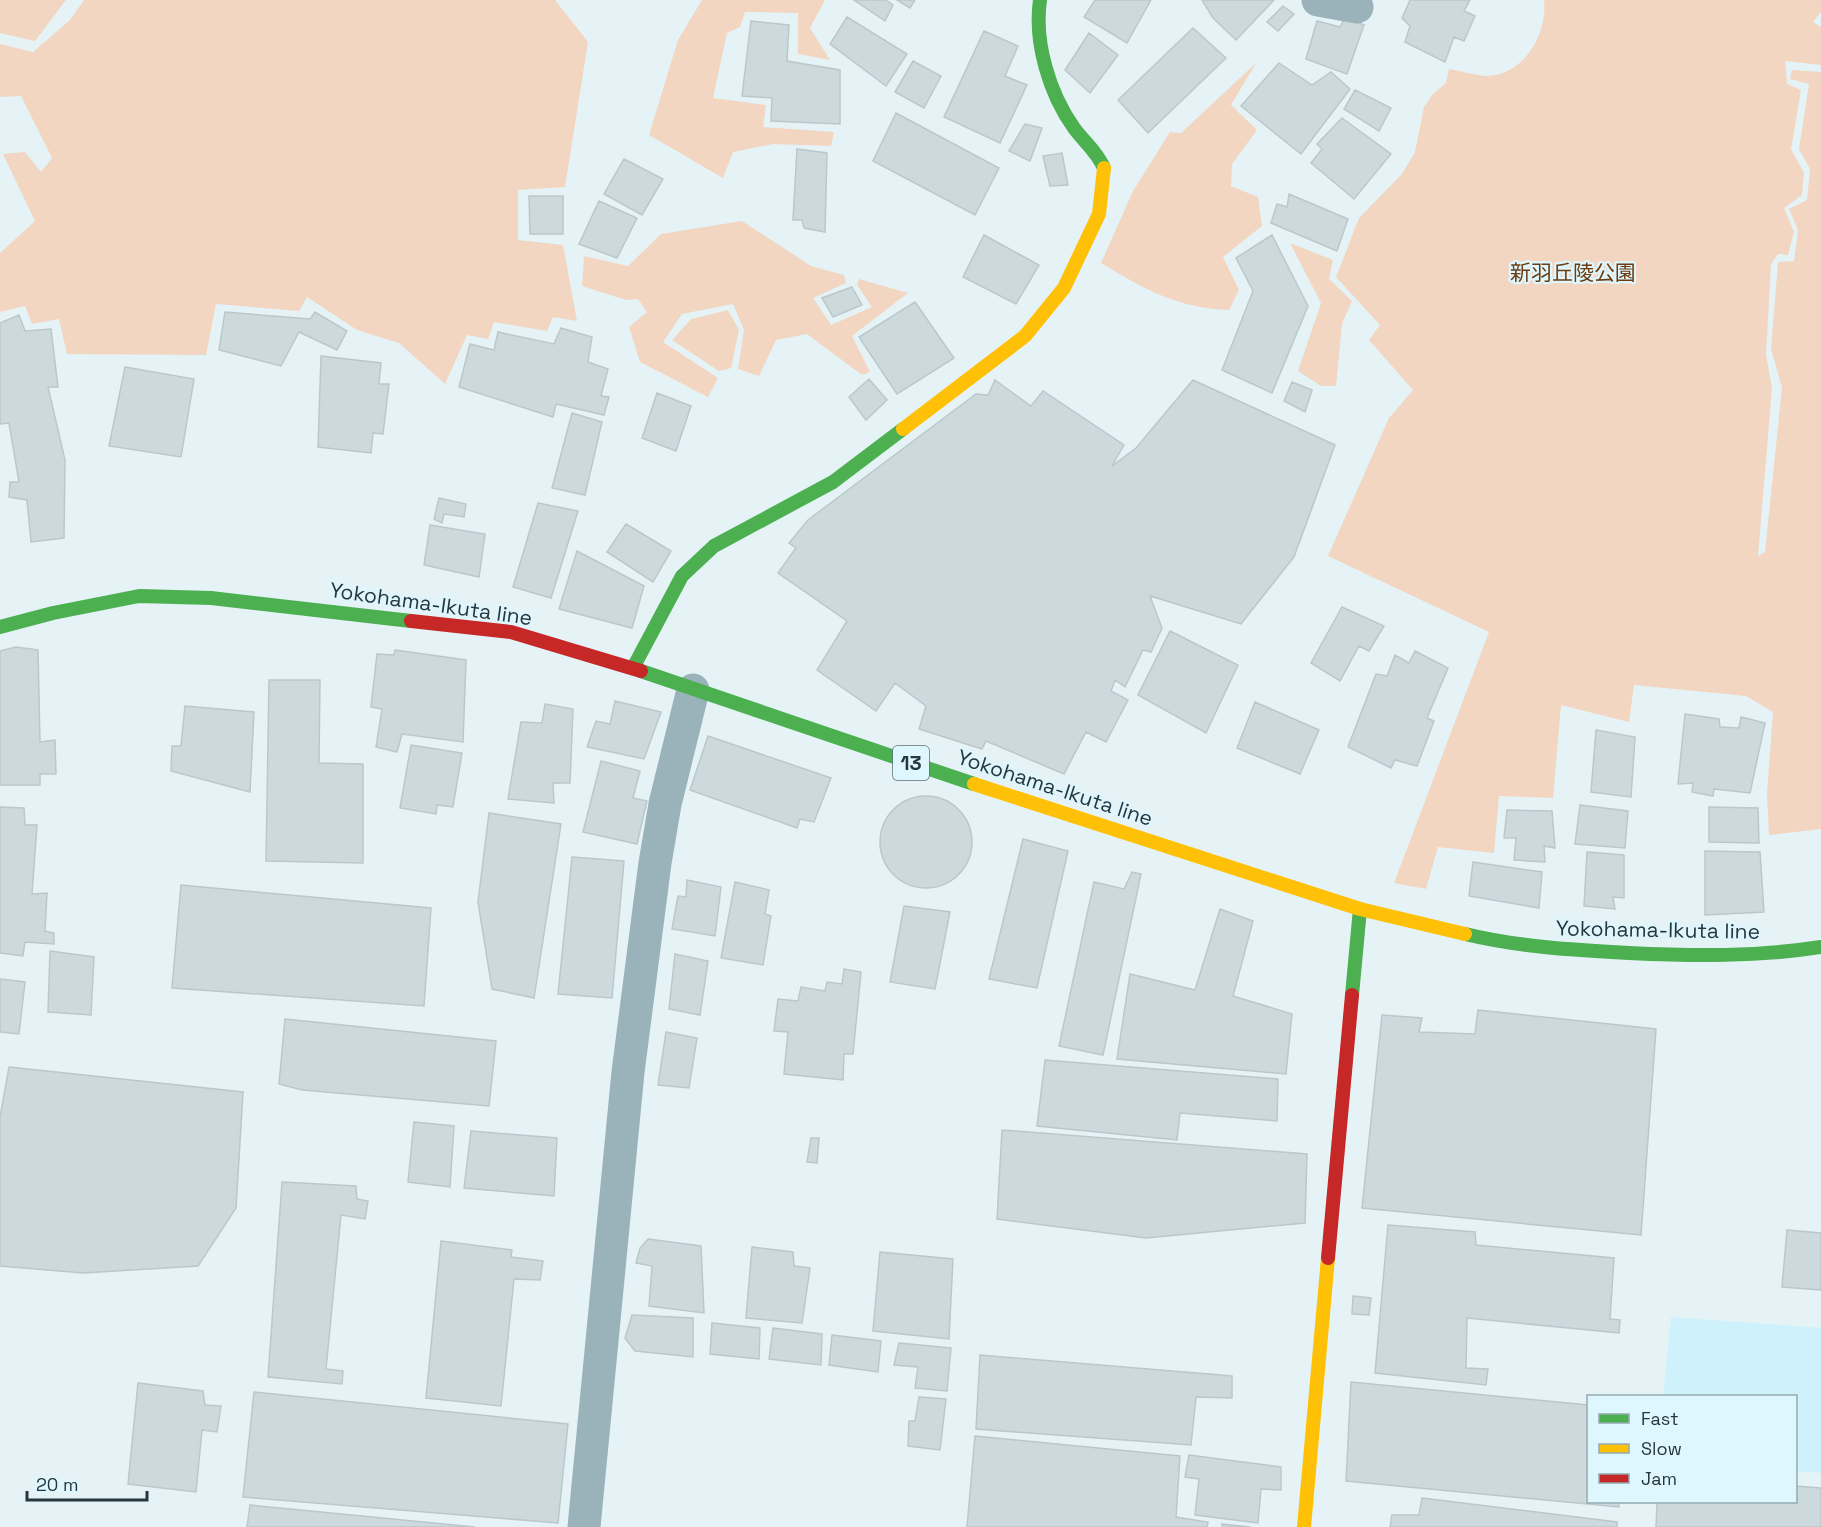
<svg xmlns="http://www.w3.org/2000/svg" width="1821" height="1527" font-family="'Space Grotesk','Noto Sans JP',sans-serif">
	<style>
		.built { fill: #cef1fb }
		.green { fill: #f2d6c1 }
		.building { fill: #ccdade; stroke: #bac8cb; stroke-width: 1.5 }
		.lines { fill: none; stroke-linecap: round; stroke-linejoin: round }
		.street { stroke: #9ab3ba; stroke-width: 33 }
		.fast { stroke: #4caf50; stroke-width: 14 }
		.slow { stroke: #ffc107; stroke-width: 14 }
		.jam { stroke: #c62828; stroke-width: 14 }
		.labels { text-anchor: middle; stroke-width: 4.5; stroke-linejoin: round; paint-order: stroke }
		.shield { fill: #def7fe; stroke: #5d7176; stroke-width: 1.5 }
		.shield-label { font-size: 20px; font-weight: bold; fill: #26373b }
		.park-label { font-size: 21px; fill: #6d3b0e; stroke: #def7fe }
		.street-label { font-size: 21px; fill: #26373b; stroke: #def7fe }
	</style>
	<rect width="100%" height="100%" fill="#e5f3f7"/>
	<path class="built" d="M1671 1317 1821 1328V1473L1796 1471V1396H1663Z"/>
	<path class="green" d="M0 0H66L35 41 0 33Z
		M84 0H555L588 42 565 187 518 190V240L563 245 577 321 553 317 547 331 494 322 488 339 467 335 445 384 399 343 357 330 307 297 299 311 216 304 206 355 67 354 59 319 32 324 25 306 0 312V253L35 221 3 154 25 152 41 172 52 158 21 96 0 97V44L33 52 70 20Z
		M702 0H825L810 28 830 60 798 54V13L745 12 740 27 727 33 713 98 766 105 763 127 834 132 831 146 773 144 733 152 723 178 649 135 678 40Z
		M1544 0H1821V12L1813 22 1821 27V65L1785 61 1787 84 1801 90 1791 149 1804 173 1802 195 1784 208 1794 232 1788 255 1778 254 1771 264 1766 355 1772 388 1758 556 1765 552 1782 388 1771 349 1778 262 1794 261 1798 230 1789 209 1807 200 1810 169 1799 149 1809 84 1790 79 1792 70 1821 72V829L1769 835 1767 793 1773 712 1746 696 1634 685 1629 722 1561 705 1553 798 1499 796 1494 853 1438 847 1426 889 1394 883 1489 632 1328 556 1389 418 1413 390 1369 340 1380 325 1336 277 1359 218 1402 174 1415 152 1424 107 1433 94 1446 83 1449 69C1461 71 1474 75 1486 76 1524 76 1548 33 1544 0Z
		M1256 63 1231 105 1257 130 1232 164 1231 186 1258 197 1262 226 1223 257 1239 290 1229 310C1177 308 1144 289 1101 263L1133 191 1170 132 1181 133Z
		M742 221 811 266 844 275 846 283 813 298 831 325 872 307 857 285 859 279 908 293 852 336 870 372 862 375 807 334 776 340 759 376 738 369 744 330 733 304 682 314 663 342 718 378 708 397 640 362 629 327 647 312 638 299 626 300 582 286 584 256 628 266 661 234Z
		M1290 243 1333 260 1329 279 1352 301 1342 324 1336 386H1321L1298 371 1321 303Z
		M728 310 739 330 731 368 719 371 672 340 691 319Z"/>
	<path class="building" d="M854 0H886L893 5 885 21Z
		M897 0H915L910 8Z
		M1095 0H1151L1127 43 1084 17Z
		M1202 0H1274L1236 40 1213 18Z
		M1410 0H1470L1464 11 1475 16 1464 41 1454 37 1445 62 1405 42 1410 26 1402 18Z
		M1283 6 1294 14 1278 31 1267 22Z
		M847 17 907 54 886 86 830 44Z
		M1345 17 1364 25 1347 74 1306 59 1317 21 1340 27Z
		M751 21 789 25 787 61 840 70V124L771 121 772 98 742 96Z
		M1193 28 1226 58 1148 133 1118 100Z
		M984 31 1018 46 1005 76 1027 85 1000 143 944 117Z
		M1089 33 1118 55 1090 93 1065 70Z
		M913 61 941 76 924 108 895 92Z
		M1279 63 1312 85 1331 72 1350 89 1301 154 1241 106Z
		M1355 90 1391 108 1379 131 1344 109Z
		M896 113 999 168 975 215 873 161Z
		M1342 118 1391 154 1354 199 1311 163 1322 149 1317 144Z
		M1025 124 1042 128 1030 161 1009 151Z
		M797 149 827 153 825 232 804 228 802 220H793Z
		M1062 153 1068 185 1050 186 1043 156Z
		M624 159 663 179 642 215 604 194Z
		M1289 194 1348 219 1337 251 1271 223 1277 204 1287 207Z
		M529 196H563V234H530Z
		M599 201 637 218 617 258 579 244Z
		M984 235 1039 265 1016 304 963 277Z
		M1272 235 1308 306 1272 393 1222 370 1253 291 1236 258Z
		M852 287 862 305 833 317 822 298Z
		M915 302 954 358 897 394 859 337Z
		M225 312 310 319 315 312 347 331 337 350 299 332 281 366 219 350Z
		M19 315 25 331 51 329 58 387H48L65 460 64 538 31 542 27 500 9 497 10 482H19L9 423 0 424V323Z
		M561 328 592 337 588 362 608 369 601 396 609 397 604 415 556 404 553 417 459 387 470 344 494 350 498 332 554 344Z
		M321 356 381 363 379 384H389L383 434 373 433 371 453 318 447Z
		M125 367 194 379 181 457 109 446Z
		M869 379 887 400 866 420 849 397Z
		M995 380 1031 406 1043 391 1124 445 1112 466 1136 448 1193 380 1335 445 1294 557 1241 624 1150 596 1162 628 1151 652 1143 650 1125 687 1115 680 1111 691 1128 700 1106 742 1086 732 1064 774 986 741 982 749 919 729 926 706 895 683 876 711 817 670 847 621 778 573 796 548 789 543 808 520 976 394 988 395Z
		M1292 382 1312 390 1305 412 1284 401Z
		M657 393 691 406 676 451 642 438Z
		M572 413 602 422 585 495 552 488Z
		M439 498 466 504 464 517 444 514 442 523 434 519Z
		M538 503 578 511 551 598 513 587Z
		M626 524 671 551 653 582 607 552Z
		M430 525 485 534 479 577 424 565Z
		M577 551 644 586 632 628 559 609Z
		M1342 607 1384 626 1369 651 1359 646 1340 681 1311 663Z
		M1170 631 1238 665 1206 733 1138 695Z
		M16 647 38 650 40 742 55 740 56 774H40V785H0V651Z
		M395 650 466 660 463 742 402 734 397 752 376 747 382 709 371 707 377 654 394 655Z
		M1415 651 1448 668 1427 718 1434 721 1417 766 1395 760 1391 768 1348 747 1376 674 1387 676 1395 655 1409 663Z
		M269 680H320L319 763 363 764V863L266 861Z
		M615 701 661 712 644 759 587 747 596 721 610 724Z
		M1255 702 1319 730 1300 774 1237 748Z
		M545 704 573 709 570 783H553L554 803 508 799 521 722 542 723Z
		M185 706 254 712 250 792 171 771 172 746H181Z
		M1685 714 1719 719 1720 727 1739 728 1741 717 1765 723 1750 793 1714 789 1713 796 1692 792 1693 783 1678 784Z
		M1596 730 1635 737 1631 797 1591 792Z
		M708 736 831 778 814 822 800 819 797 828 690 790Z
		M411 745 462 753 453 807 437 805 436 814 400 808Z
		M601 761 640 771 633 798 647 801 637 844 583 832Z
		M880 842a46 46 0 1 1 92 0a46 46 0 1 1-92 0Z
		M1580 805 1628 811 1625 848 1575 844Z
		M0 807 24 808 25 825H37L32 894 47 893 45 931 54 933V944L25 942 23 956 0 953Z
		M1709 807 1758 808 1759 843 1709 842Z
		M1507 810 1552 811 1555 848 1544 846 1545 862 1514 860 1516 838H1504Z
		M489 813 561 824 534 998 492 989 478 902Z
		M1023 839 1068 851 1037 988 989 979Z
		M1705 851 1760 852 1764 912 1705 915Z
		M1587 852 1624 855V898L1613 897 1615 909 1584 906Z
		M572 857 624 861 612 998 558 994Z
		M1473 862 1542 872 1539 908 1469 896Z
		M1132 872 1141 874 1103 1055 1059 1046 1094 882 1124 889Z
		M687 880 721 887 715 936 672 929 678 896 686 897Z
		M735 882 769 890 765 914 771 916 763 965 721 958Z
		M181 885 431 908 424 1006 172 988Z
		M904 906 950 912 935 989 890 982Z
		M1220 909 1253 921 1233 996 1292 1014 1286 1074 1117 1059 1130 974 1195 990Z
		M50 951 94 957 91 1015 48 1012Z
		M675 954 708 961 700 1015 669 1009Z
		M844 969 861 972 853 1054H844L843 1080 784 1074 788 1032 774 1031 778 999 798 1001 801 987 825 991 827 982 842 984Z
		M0 979 25 982 19 1034 0 1032Z
		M1478 1010 1656 1029 1641 1235 1362 1208 1382 1015 1422 1018 1419 1032 1475 1034Z
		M285 1019 496 1041 489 1106 302 1090 279 1084Z
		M666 1032 697 1038 689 1088 658 1085Z
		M1045 1060 1278 1079 1277 1121 1180 1113 1177 1140 1037 1126Z
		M9 1067 243 1092 236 1208 198 1266 83 1273 0 1266V1117Z
		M414 1122 454 1126 450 1187 408 1182Z
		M1002 1130 1307 1154 1305 1223 1146 1238 997 1219Z
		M471 1131 557 1138 554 1196 464 1188Z
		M811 1138H819L817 1163 807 1162Z
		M282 1182 356 1186 357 1199 368 1201 365 1219 341 1215 326 1369 343 1371 342 1384 268 1377Z
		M1388 1225 1475 1232 1476 1245 1614 1258 1610 1319 1620 1320 1619 1333 1467 1318 1466 1368 1488 1369 1486 1385 1375 1373Z
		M1787 1230 1821 1233V1290L1782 1287Z
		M648 1239 701 1246 704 1313 649 1306 652 1266 636 1263 640 1248Z
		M441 1241 512 1250 511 1257 543 1261 540 1280 514 1279 501 1406 426 1398Z
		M752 1247 793 1252 794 1266 810 1268 802 1323 746 1318Z
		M880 1252 953 1259 949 1339 873 1331Z
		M1353 1296 1371 1298 1369 1315 1352 1314Z
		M632 1315 693 1318V1357L635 1351 625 1338Z
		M712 1323 760 1328 759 1359 710 1354Z
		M773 1328 822 1334 821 1365 769 1359Z
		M832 1335 881 1341 878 1372 829 1365Z
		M899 1343 951 1348 947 1391 915 1388 918 1367 894 1365Z
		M980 1355 1232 1376V1398L1196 1397 1191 1445 976 1429Z
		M1351 1382 1588 1405V1502H1619V1507L1346 1481Z
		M138 1383 203 1391 205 1405 221 1406 217 1432 202 1430 196 1492 128 1484Z
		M254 1392 568 1424 558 1523 243 1497Z
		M919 1397 946 1399 940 1450 908 1446 909 1421H915Z
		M975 1436 1180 1456 1176 1517 1208 1522 1207 1527H967Z
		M1189 1455 1281 1467V1490L1261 1489 1258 1523 1195 1515 1199 1479 1185 1477Z
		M1796 1486 1821 1488V1527H1656L1657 1502H1796Z
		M1422 1498 1617 1522V1527H1390L1392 1515H1419Z
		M250 1505 475 1527H247Z
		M1222 1524 1251 1527H1222Z"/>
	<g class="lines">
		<path class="street" d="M1318 0 1357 7
			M584 1527 628 1072 655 863 665 804 693 690"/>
		<path class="fast" d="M1040 0C1034 42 1049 93 1074 128 1085 143 1096 150 1104 168
			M0 627 53 613 139 596 211 598 411 621
			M633 668 682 576 714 546 833 482 903 429
			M641 671 974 784
			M1465 934C1519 947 1574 950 1629 953 1693 956 1757 957 1821 947
			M1352 995 1360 909"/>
		<path class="slow" d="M903 429 1025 336 1064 288 1099 214 1104 168
			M974 784 1360 909 1465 934
			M1304 1527 1328 1258"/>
		<path class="jam" d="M411 621 511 632 641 671
			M1328 1258 1352 995"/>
	</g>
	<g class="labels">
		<rect class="shield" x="893" y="746" width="36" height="34" rx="4.5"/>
		<g class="shield-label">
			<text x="911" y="770">13</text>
		</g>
		<g class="park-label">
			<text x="1573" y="280">新羽丘陵公園</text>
		</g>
		<g class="street-label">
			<text transform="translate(431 604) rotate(8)" y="7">Yokohama-Ikuta line</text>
			<text transform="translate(1055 788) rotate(18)" y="7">Yokohama-Ikuta line</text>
			<text transform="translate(1658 930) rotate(1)" y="7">Yokohama-Ikuta line</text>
		</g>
	</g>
	<rect x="1587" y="1395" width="210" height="108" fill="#def7fe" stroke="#94aab0" stroke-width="1.5"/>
	<rect x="1599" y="1414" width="30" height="9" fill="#4caf50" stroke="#94aab0" stroke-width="1.5"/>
	<text x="1641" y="1425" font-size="18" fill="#26373b">Fast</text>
	<rect x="1599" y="1444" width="30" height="9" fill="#ffc107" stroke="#94aab0" stroke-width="1.5"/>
	<text x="1641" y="1455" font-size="18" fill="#26373b">Slow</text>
	<rect x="1599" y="1474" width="30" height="9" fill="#c62828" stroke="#94aab0" stroke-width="1.5"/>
	<text x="1641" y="1485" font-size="18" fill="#26373b">Jam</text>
	<path d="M27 1491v9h120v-9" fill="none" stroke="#26373b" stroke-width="3"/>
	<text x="36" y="1491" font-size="18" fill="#26373b" stroke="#def7fe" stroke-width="4.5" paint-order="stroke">20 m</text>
</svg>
